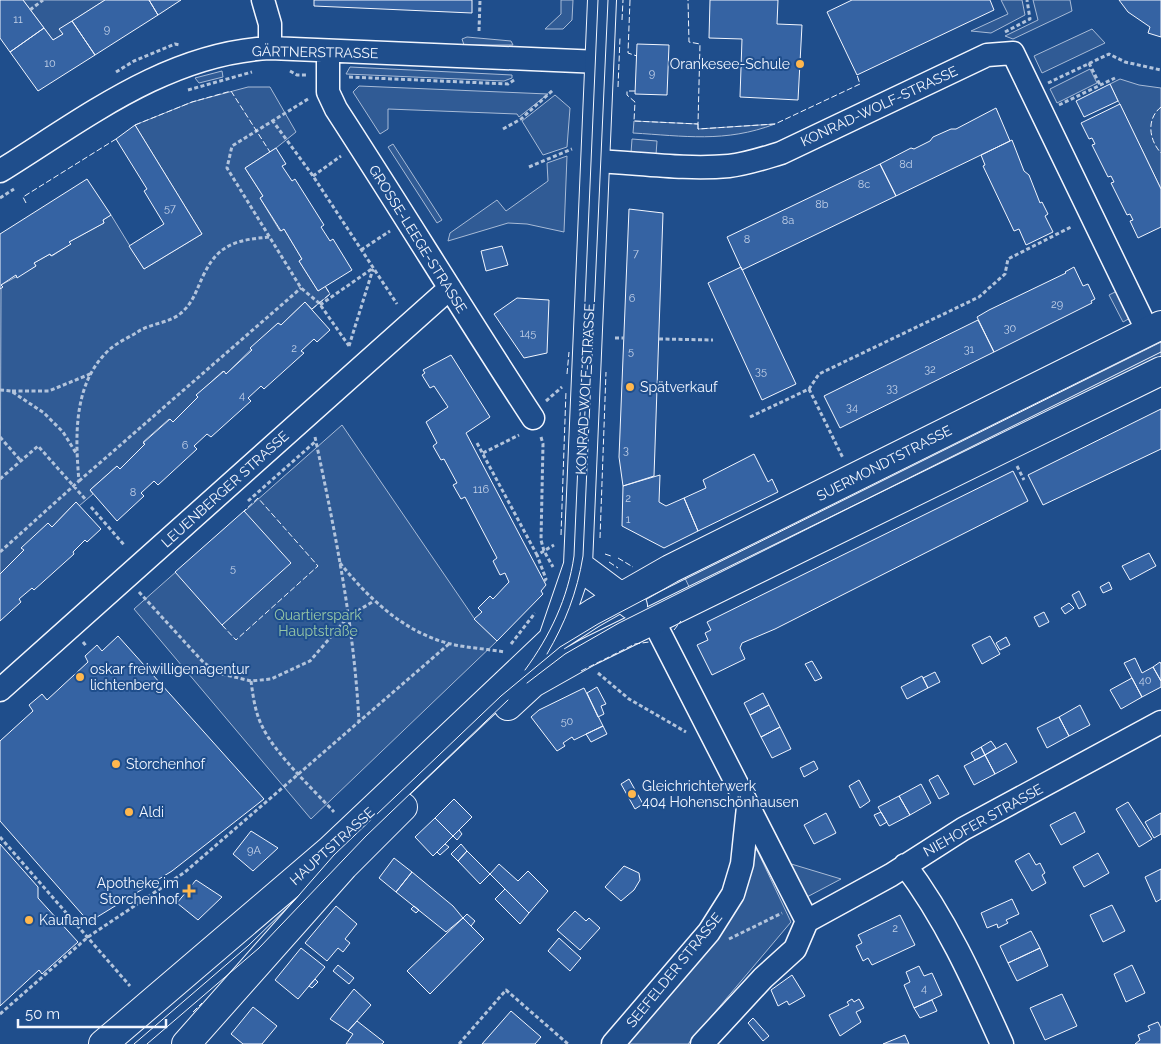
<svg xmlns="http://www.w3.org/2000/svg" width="1161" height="1044" font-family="Raleway,sans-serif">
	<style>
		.green { fill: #305b95; stroke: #a8bbd7 }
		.building { fill: #3563a3; stroke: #f2f6ff }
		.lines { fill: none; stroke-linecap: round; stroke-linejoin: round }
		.minor-casing { stroke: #f2f6ff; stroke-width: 25 }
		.major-casing { stroke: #f2f6ff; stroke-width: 30 }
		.path { stroke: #b3c4dc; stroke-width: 3; stroke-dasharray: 4 2.5; stroke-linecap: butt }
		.minor { stroke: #1f4e8c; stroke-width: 22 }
		.major { stroke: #1f4e8c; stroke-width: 28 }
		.tram { stroke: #f2f6ff; stroke-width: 1 }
		.fence { stroke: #f2f6ff; stroke-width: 1; stroke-dasharray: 6 2.5; stroke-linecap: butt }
		.poi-dot { fill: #ffb74d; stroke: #1f4e8c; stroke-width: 2 }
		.labels { text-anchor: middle; stroke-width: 4; stroke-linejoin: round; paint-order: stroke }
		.number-label { font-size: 11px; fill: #c3d1e8 }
		.street-label { font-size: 14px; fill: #f2f6ff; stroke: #1f4e8c }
		.poi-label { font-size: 14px; fill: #f2f6ff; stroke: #1f4e8c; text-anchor: start }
		.park-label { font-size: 14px; fill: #97c8a6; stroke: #1f4e8c }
	</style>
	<rect width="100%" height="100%" fill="#1f4e8c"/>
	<path class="green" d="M23 0H105L60 29 63 34 53 40Z
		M561 0H573L572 20 563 29H545L561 14Z
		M1001 0H1022L1025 15 991 33 971 31 1008 14Z
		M1033 0H1070L1072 11 1013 39 1005 36 1038 20Z
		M1092 29 1105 43 1042 73 1034 56Z
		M467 37 511 41 513 45H464L462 39Z
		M350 67 512 75V78L504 81 346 74Z
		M1090 69 1097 83 1057 103 1050 89Z
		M222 71 223 77 199 83 195 78Z
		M1120 79 1139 85 1161 88V189L1110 84Z
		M359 86 548 94 519 117 517 114 388 109V129L380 134 353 92Z
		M248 87H270L296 132 276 148 245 168 263 196 260 198 280 231 284 229 302 259 299 261 318 291 325 286 330 294 312 309 305 302 281 325 278 323 226 374 223 371 197 395 198 397 173 422 169 419 143 442 145 444 120 469 117 466 90 490 93 494 79 506 76 502 52 527 22 548 24 550 0 574 1 285 36 266 34 263 50 254 52 256 70 244 69 242 104 223 103 220 111 215 144 269 202 234 135 125 192 102Z
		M555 95 570 108 567 147 543 155 522 121Z
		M634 121 698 124V129L775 124C725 143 684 136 633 133Z
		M632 139 657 141 656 155 631 153Z
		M393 144 442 220 437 223 388 147Z
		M567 156 564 232 527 224 508 223 448 241 450 233 497 200 506 211 548 181 547 163Z
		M1119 290 1132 317 1123 322 1109 295Z
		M1161 336V362L692 593 684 576Z
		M342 425 474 618 497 641 311 819 134 609Z
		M757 850 791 922 688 1044H623L752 851Z
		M788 863 841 879 805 898Z"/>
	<path class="building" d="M0 0H23L44 28 10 52 0 38Z
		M105 0H149L158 15 95 55 72 21Z
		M149 0H181L158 15Z
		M314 0H472V13L314 6Z
		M710 0H778L777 24 802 25 798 100 740 97 742 39 709 38Z
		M852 0H990L994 10 857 75 827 12Z
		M1119 0H1161V37L1148 33 1150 27 1128 12Z
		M72 21 95 55 38 91 10 52 44 28 53 40 63 34 59 29Z
		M637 44 669 45 667 95 635 94Z
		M1110 84 1118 101 1084 117 1076 101Z
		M1120 104 1161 189V227L1138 238 1130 221 1133 220 1130 214 1127 215 1111 183 1114 182 1111 176 1108 177 1092 145 1095 144 1092 138 1089 139 1081 123Z
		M996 108 1010 141 896 196 880 164 911 148 914 149 930 141 933 137 951 129H956Z
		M135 125 202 234 144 269 129 246 164 224 144 191 147 189 116 139Z
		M1012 140 1024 171 1029 175 1040 203 1042 202 1048 214 1045 216 1053 232 1026 245 1019 229 1014 231 983 166 985 165 981 155Z
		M276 148 286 164 282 166 292 181 295 179 324 225 321 227 330 241 333 239 352 270 318 291 299 261 302 259 284 229 281 231 260 198 263 196 245 168Z
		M880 164 896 196 742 270 727 237Z
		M87 179 111 215 103 220 104 223 69 242 71 244 51 256 50 254 34 263 36 266 17 278 16 275 1 285 3 287 0 289V234Z
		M629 209 663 213 654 476 623 486 619 457Z
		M502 246 508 265 486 271 481 251Z
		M741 267 796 384 762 400 708 283Z
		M1074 267 1083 286 1088 284 1095 299 1091 301 1092 303 994 352 977 317 989 310 1066 273 1065 272Z
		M517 298 549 300 547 353 524 358 494 314Z
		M305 302 330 330 317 342 314 339 301 351 304 353 264 389 261 386 248 398 251 401 211 437 207 434 194 446 197 449 158 485 154 481 141 493 144 496 117 521 90 490 117 466 120 469 145 444 143 443 170 419 173 422 198 397 196 395 224 371 226 374 252 350 250 348 278 323 281 325Z
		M978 320 994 352 840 428 824 396Z
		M451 355 490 417 466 433 546 585 541 591 543 594 497 641 474 619 482 612 478 608 490 596 493 599 509 582 505 573 500 575 493 561 497 558 465 497 461 499 453 485 457 483 444 459 441 460 433 446 437 443 426 422 448 407 434 386 430 388 422 375 425 373 423 370Z
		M1161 409V449L1043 505 1028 475Z
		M754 454 768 482 772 479 778 492 698 531 684 498 706 488 703 480Z
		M1013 471 1028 501 775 629 742 643 740 648 745 659 712 675 697 645 708 640 705 633 711 630 707 622Z
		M660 475 659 502 666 506 684 498 698 531 664 548 622 526 623 486Z
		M76 502 101 529 87 542 85 540 73 552 74 554 34 590 32 588 19 599 21 602 0 621V574L24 550 21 548 48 523 52 527Z
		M244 511 291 563 222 625 175 572Z
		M1149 553 1156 566 1130 580 1122 566Z
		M1109 582 1112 589 1103 593 1100 587Z
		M1079 591 1086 605 1079 609 1072 595Z
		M1069 603 1074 608 1065 614 1061 608Z
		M1044 612 1049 622 1039 627 1034 617Z
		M118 636 264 799 172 871 89 922 0 821V741L33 711 29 705 42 694 47 700 88 662 85 656 97 645 102 651Z
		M990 636 1000 654 982 664 972 645Z
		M1006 637 1010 645 1000 650 996 643Z
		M1135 658 1142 673 1153 667 1161 681V687L1142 697 1124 663Z
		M812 661 822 678 815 681 805 664Z
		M1160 662 1161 664V681L1153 667Z
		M935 672 940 682 928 688 923 678Z
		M922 676 928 688 907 699 901 687Z
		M1132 678 1142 697 1121 709 1110 690Z
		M597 687 606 704 601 706 604 714 598 717 587 693Z
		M584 688 603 726 574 740 572 737 563 743 565 746 557 751 531 717 539 710Z
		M763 693 769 705 750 715 744 703Z
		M769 705 780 727 761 737 750 715Z
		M1080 705 1090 725 1069 736 1059 717Z
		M1059 717 1069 736 1047 748 1037 728Z
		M603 726 607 734 591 742 586 734Z
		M780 727 791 749 772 758 761 737Z
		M991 741 996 748 985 755 981 747Z
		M1006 743 1017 762 995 774 985 755Z
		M981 747 985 755 975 760 971 753Z
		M985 755 995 774 974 785 964 766Z
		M814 761 818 769 804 777 800 768Z
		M938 775 949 794 939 799 929 780Z
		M629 779 643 804 635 809 621 784Z
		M859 780 870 801 860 808 849 786Z
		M921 784 931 803 910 815 899 796Z
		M899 796 910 815 889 826 878 807Z
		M454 799 472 817 453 836 435 818Z
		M1128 802 1152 839 1139 847 1116 809Z
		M881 812 887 822 880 826 874 815Z
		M1075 812 1085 832 1061 845 1050 825Z
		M826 813 836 833 814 844 804 825Z
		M1161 813V834L1154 838 1145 822Z
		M435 818 453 836 433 856 415 837Z
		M459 830 462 834 457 840 453 836Z
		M251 831 278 848 253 871 233 854Z
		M0 844 38 887V898L78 942 42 974 39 970 0 1006Z
		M445 844 449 847 440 855 437 852Z
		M461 844 467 851 458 861 451 854Z
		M467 851 490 874 480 884 458 861Z
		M1029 853 1036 865 1040 863 1045 873 1042 875 1046 883 1032 891 1015 861Z
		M1098 853 1109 873 1084 887 1073 867Z
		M394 858 412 872 396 892 379 878Z
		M499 864 518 881 528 871 548 891 529 913 490 874Z
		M624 866 639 873 640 880 634 890 621 901 605 887Z
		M1161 869V899L1156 902 1145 877Z
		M412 872 453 906 463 918 446 932 396 892Z
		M196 880 222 897 198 920 177 903Z
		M505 889 529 913 520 924 495 899Z
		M1012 899 1019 914 1006 920 1008 923 998 928 997 924 987 928 981 913Z
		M1112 905 1125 931 1103 942 1090 915Z
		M336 906 357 924 345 939 350 943 343 952 338 948 327 961 305 943Z
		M414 906 419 910 416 913 411 909Z
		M575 911 586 921 589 918 600 928 580 950 557 930Z
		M467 914 475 921 471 926 463 918Z
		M900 915 915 945 872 965 868 958 863 961 856 946 862 943 858 935Z
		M463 918 484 939 430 994 407 971Z
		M1031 931 1040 948 1008 963 1000 946Z
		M559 938 581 958 570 971 548 951Z
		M301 948 325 967 298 999 275 980Z
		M1040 948 1048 966 1017 981 1008 963Z
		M338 965 354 978 349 984 333 971Z
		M1132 965 1145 993 1126 1002 1114 974Z
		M919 966 924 976 932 973 942 995 914 1008 904 985 910 982 906 972Z
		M792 975 805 996 789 1005 787 1001 778 1006 771 990Z
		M315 979 318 982 312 988 309 986Z
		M354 989 371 1005 348 1031 330 1019Z
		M1062 994 1077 1026 1045 1040 1030 1008Z
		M852 999 854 1002 859 999 864 1008 856 1012 861 1022 840 1036 829 1015 849 1005 847 1002Z
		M932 1000 937 1011 920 1018 914 1008Z
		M253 1007 277 1026 262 1044H243L231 1034Z
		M511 1011 541 1037 535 1044H482Z
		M753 1018 769 1036 763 1041 748 1023Z
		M357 1021 384 1042 382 1044H346L353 1034 348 1031Z
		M1158 1022 1161 1028V1044H1135L1140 1040 1138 1035 1150 1030 1148 1026Z
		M905 1035 909 1044H883Z"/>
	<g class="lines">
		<g class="minor-casing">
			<path id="minor" d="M263 0 270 24V48
				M328 51V92L336 109C403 212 466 316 533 418
				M595 161C639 163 686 170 729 166 747 164 764 158 781 153L987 55 1013 53 1148 332
				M0 171C84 119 167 53 270 48L600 62
				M653 620 807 921
				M0 690 450 288
				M905 865C946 919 974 982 1002 1044
				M807 921 891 875 963 829 1161 722
				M613 1044 709 932 733 894 742 864 748 807
				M702 1044 763 978 795 949 807 921"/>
		</g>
		<g class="major-casing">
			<path id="major" d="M578 565 633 606
				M551 644 578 565 602 0
				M508 706 533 683 588 652 1161 371
				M103 1044 330 850 553 639 593 613 670 569 1161 325
				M186 1044 344 866 403 807"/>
		</g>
		<path class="path" d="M30 10 43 0
			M479 31 480 0
			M1005 32 1030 19 1027 0
			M1089 63 1100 85
			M290 71 297 75H308
			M116 72 134 61 175 44 180 45
			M349 77 508 84 514 80
			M1048 83 1109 54 1125 62 1161 70
			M188 90 252 72
			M308 99 232 146 227 168 301 288 319 303 349 346
			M1059 105 1115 78
			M272 120 313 176 397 304
			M503 129 521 119 553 90
			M529 167 572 149
			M313 176 341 156
			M0 198 14 189
			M361 250 390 231
			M320 305 373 268
			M615 338H624
			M659 339 713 340
			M349 346 373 269
			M809 389 843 458
			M0 390 11 391 44 413 63 432 76 453
			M12 391H49L90 374
			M546 401 562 387
			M750 417 809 389 819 374 979 297 1005 274 1008 259 1071 227
			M0 437 21 461
			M315 437C335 531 354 625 359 722
			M541 437 543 444 541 540 544 551 553 567
			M477 443 537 555
			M483 453 519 435
			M1017 466 1024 480
			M0 479 38 446 86 500
			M79 481 301 288
			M248 501 316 441
			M91 507 125 546
			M0 552 79 481C75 436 73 382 110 349 118 342 130 337 139 331 152 323 170 323 181 313 194 302 197 288 204 274 219 243 238 240 269 237
			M340 563C369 599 405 633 451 644 468 648 487 649 505 652
			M544 581 546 579 537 555 554 545
			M139 592 204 663 222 674 251 681 271 679 310 661 349 616 374 601
			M83 642 87 647
			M511 644 535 613
			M598 673 629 699 686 732
			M251 681C253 696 255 712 262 726 275 754 312 788 334 812
			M0 837 130 986
			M729 939 782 913
			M0 1014 88 937 185 872 450 643
			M459 1044 506 990 568 1044"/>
		<use href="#minor" class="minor"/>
		<use href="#major" class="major"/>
		<path class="tram" d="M547 654C565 623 577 593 583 556L608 0
			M525 670C550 636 568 598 574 556L598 0
			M527 683 565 654 619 623 1161 352
			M134 1044 248 946 293 902 334 855 501 696 560 647 598 624 651 596 1161 342
			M147 1044 259 948 366 836 508 700"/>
		<path class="fence" d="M630 0 628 53 637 56
			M622 20 623 0
			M618 87 620 38
			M635 91H627V95L635 102 634 121 698 124 700 44 689 42 688 0
			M1161 107C1146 119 1149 140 1161 153
			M698 124V129L775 124 860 84 857 75
			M135 125 192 102 231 91 270 152
			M26 203 23 197 116 139
			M312 309 330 294 325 286
			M567 374 569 352
			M561 535 566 391
			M600 538 606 372
			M605 554 611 556
			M618 558 633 567
			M609 562 618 568
			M222 625 236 640 318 566 258 498 244 511
			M674 630 681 621
			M581 671 635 644 649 642
			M193 1012 202 1003"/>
	</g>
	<g class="poi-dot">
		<circle cx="800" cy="64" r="5"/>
		<circle cx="630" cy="387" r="5"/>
		<circle cx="80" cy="677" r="5"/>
		<circle cx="116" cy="764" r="5"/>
		<circle cx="632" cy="794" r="5"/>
		<circle cx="129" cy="812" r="5"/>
		<path d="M186.5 883.5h5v5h5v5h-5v5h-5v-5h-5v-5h5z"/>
		<circle cx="29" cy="920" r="5"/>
	</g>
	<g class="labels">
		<g class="number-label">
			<text x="18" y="23">11</text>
			<text x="107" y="33">9</text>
			<text x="50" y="67">10</text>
			<text x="652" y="77">9</text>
			<text x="906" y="168">8d</text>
			<text x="864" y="188">8c</text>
			<text x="822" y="208">8b</text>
			<text x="170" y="212">57</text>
			<text x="788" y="224">8a</text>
			<text x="747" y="243">8</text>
			<text x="636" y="257">7</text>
			<text x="632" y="302">6</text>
			<text x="1057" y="308">29</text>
			<text x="1010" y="332">30</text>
			<text x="528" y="337">145</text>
			<text x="294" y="352">2</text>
			<text x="969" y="353">31</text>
			<text x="631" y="355">5</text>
			<text x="930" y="373">32</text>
			<text x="761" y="375">35</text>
			<text x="892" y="392">33</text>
			<text x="242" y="399">4</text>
			<text x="852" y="411">34</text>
			<text x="185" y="449">6</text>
			<text x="626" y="454">3</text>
			<text x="481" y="493">116</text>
			<text x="133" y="496">8</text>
			<text x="628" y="502">2</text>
			<text x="628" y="523">1</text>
			<text x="233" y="572">5</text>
			<text x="1145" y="684">40</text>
			<text x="567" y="725">50</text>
			<text x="254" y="854">9A</text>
			<text x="895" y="932">2</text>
			<text x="924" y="992">4</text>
		</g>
		<g class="street-label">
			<text transform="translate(315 52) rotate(1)" y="5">GÄRTNERSTRASSE</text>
			<text transform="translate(879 106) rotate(-25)" y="5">KONRAD-WOLF-STRASSE</text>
			<text transform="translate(418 239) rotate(58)" y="5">GROSSE-LEEGE-STRASSE</text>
			<text transform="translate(585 389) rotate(-87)" y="5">KONRAD-WOLF-STRASSE</text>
			<text transform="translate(884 463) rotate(-27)" y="5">SUERMONDTSTRASSE</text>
			<text transform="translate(225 489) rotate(-42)" y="5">LEUENBERGER STRASSE</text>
			<text transform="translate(983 820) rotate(-29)" y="5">NIEHOFER STRASSE</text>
			<text transform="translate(332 846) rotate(-42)" y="5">HAUPTSTRASSE</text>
			<text transform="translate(674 970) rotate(-51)" y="5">SEEFELDER STRASSE</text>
		</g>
		<g class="poi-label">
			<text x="790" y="69" text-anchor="end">Orankesee-Schule</text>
			<text x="640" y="392">Spätverkauf</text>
			<text x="90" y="674">oskar freiwilligenagentur<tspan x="90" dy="16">lichtenberg</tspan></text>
			<text x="126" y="769">Storchenhof</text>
			<text x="642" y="791">Gleichrichterwerk<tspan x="642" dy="16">404 Hohenschönhausen</tspan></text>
			<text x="139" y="817">Aldi</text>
			<text x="179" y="888" text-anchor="end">Apotheke im<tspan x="179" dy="16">Storchenhof</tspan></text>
			<text x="39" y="925">Kaufland</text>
		</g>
		<g class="park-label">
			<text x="318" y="620">Quartierspark<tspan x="318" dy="16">Hauptstraße</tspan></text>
		</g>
	</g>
	<path d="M18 1019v8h148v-8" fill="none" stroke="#f2f6ff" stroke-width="2.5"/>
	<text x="25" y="1019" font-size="15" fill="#f2f6ff" stroke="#1f4e8c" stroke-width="4" paint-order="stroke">50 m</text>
</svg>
